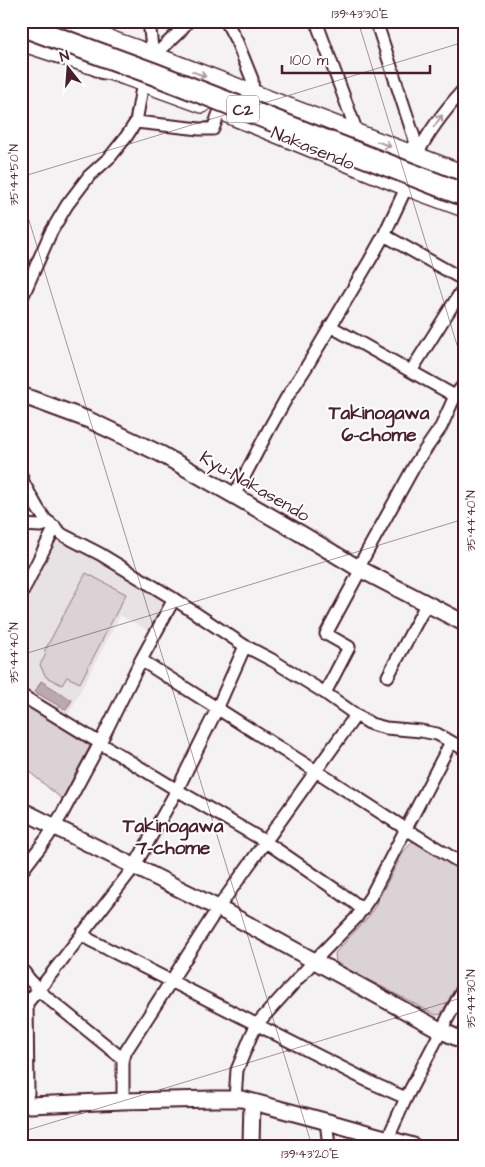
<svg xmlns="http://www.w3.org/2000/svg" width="485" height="1167" font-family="'Architects Daughter',sans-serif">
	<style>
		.built { fill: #e7e2e3 }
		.green { fill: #dbd2d5; stroke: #927880 }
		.water { fill: #baa9ae; stroke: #8d727a }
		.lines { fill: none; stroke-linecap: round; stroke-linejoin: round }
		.minor-casing { stroke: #4a1f2b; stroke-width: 15 }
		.tertiary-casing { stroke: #4a1f2b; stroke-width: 19 }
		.trunk-casing { stroke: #4a1f2b; stroke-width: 22 }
		.motorway-casing { stroke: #4a1f2b; stroke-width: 25 }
		.minor { stroke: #fff; stroke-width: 11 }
		.tertiary { stroke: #fff; stroke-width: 15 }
		.trunk { stroke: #fff; stroke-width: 19 }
		.motorway { stroke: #fff; stroke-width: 21 }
		.motorway-bridge-casing { stroke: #4a1f2b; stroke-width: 25; stroke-linecap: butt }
		.motorway-bridge { stroke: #fff; stroke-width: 21 }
		.oneway { stroke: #ae9aa0 }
		.ticks { fill: none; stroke: #4a1f2b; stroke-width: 1; stroke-opacity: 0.45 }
		.labels { text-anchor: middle; stroke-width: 4; stroke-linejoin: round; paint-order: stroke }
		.shield { fill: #fff; stroke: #80626b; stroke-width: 1 }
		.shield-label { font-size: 16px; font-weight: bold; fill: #4a1f2b }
		.street-label { font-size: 18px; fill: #4a1f2b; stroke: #fff }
		.neighbourhood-label { font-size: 19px; font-weight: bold; fill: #4a1f2b; stroke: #fff }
		.neatline { fill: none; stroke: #4a1f2b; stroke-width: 2 }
		.ticks-label { font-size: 12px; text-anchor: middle; fill: #4a1f2b }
	</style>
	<rect width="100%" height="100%" fill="#f4f2f2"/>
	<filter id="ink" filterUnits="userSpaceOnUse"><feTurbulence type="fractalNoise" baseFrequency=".02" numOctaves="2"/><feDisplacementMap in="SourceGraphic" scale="10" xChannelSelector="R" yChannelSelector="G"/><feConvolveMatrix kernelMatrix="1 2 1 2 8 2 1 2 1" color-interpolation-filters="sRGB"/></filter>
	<g filter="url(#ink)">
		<path class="built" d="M58 539 101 562 165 601 148 630 120 615 67 717 21 689V608Z"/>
		<path class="green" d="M86 573 126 594 80 683 67 677 62 685 46 677 40 665 46 654 44 652Z
			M21 702 90 746 62 799 21 765Z
			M414 840 464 870V971L441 1014 436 1015 336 963 335 953 370 915 404 851Z"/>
		<path class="water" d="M41 681 72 700 66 710 35 692Z"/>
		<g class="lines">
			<g class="minor-casing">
				<path id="minor" d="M149 21 153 57
					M226 21 237 42 252 79 253 95
					M316 21 358 135
					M376 21 414 137 416 157
					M151 61 153 57 180 31 188 21
					M136 122 200 129H213L220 110
					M417 155C429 130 446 109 464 89
					M384 235 464 280
					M21 300 51 232 67 205 89 176 110 157 126 137 136 122 143 82 146 76
					M330 326 455 396
					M411 371 464 287
					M21 475 24 484 38 509 45 519 63 535 100 554 174 599 245 646 272 660 325 693 356 715 371 724 386 728 421 731 437 734 464 749
					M234 496 269 429 287 397 307 366 370 260 384 235 407 186
					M21 525 41 526 50 523
					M358 568 416 463 441 427 455 396 464 384
					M21 595 55 527
					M141 660 316 771 406 829 464 865
					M388 676 427 603
					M325 693 349 647 326 634 361 569
					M21 695 177 790 266 842 352 901 363 910
					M21 872 47 838 62 814 100 743 141 660 174 599
					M82 933 90 940 372 1083 406 1098
					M21 968 29 979 44 995 123 1059
					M235 1099 237 1070 251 1036 257 1024 314 961 356 918 371 896 451 742
					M123 1101V1059L126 1051 218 908 356 715
					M25 1103 28 1093 27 1003 45 982 134 867 177 790 217 709 245 646
					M326 1121 329 1146
					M388 1138 406 1098 464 987"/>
			</g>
			<g class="tertiary-casing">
				<path id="tertiary" d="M21 395 89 420 161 454 298 532 358 568 464 623
					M21 810 218 908 442 1031 464 1041
					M21 1101 30 1105 123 1101 214 1099H242L328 1122 413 1146
					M251 1146 252 1102"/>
			</g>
			<g class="trunk-casing">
				<path id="trunk" d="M55 21 137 50 464 175
					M21 41 125 75 202 103
					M230 114 407 186 464 207"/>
			</g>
			<g class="motorway-casing">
				<path id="motorway" d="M68 50 104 68"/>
			</g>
			<use href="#minor" class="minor"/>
			<use href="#tertiary" class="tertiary"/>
			<use href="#trunk" class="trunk"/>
			<use href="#motorway" class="motorway"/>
			<g class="motorway-bridge-casing">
				<path id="motorway-bridge" d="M21 25 154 74 464 195"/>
			</g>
			<use href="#motorway-bridge" class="motorway-bridge"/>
		</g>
		<defs><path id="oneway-shaft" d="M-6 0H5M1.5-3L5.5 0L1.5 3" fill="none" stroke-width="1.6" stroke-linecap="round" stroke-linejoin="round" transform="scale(1.25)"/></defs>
		<g class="oneway">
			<use href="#oneway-shaft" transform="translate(199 74) rotate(21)"/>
			<use href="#oneway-shaft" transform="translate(438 121) rotate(-55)"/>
			<use href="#oneway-shaft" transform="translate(384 144) rotate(21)"/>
		</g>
	</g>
	<path class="ticks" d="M358 21 464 368M21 177 464 42M21 194 312 1146M21 655 464 519M21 1132 464 997"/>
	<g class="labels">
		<rect class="shield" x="227" y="95.5" width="32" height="27" rx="4"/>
		<g class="shield-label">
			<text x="243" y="115">C2</text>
		</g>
		<g class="street-label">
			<text transform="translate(313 148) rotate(22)" y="6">Nakasendo</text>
			<text transform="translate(255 486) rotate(30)" y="6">Kyu-Nakasendo</text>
		</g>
		<g class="neighbourhood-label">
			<text x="379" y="419">Takinogawa<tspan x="379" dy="22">6-chome</tspan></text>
			<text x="173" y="832">Takinogawa<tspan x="173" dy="22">7-chome</tspan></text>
		</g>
	</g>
	<rect width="485" height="1167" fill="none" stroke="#fff" stroke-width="55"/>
	<g transform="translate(68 68) rotate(343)" stroke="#ffffff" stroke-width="4" paint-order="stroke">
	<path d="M0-4L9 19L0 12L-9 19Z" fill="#4a1f2b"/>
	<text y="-8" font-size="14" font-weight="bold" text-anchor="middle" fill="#4a1f2b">N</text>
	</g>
	<path d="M282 65v8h148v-8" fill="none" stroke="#4a1f2b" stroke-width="2.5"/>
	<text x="290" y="65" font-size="15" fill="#4a1f2b" stroke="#ffffff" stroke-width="4" paint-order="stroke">100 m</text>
	<rect x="28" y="28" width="430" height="1112" class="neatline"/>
	<g class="ticks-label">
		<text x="360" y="18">139°43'30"E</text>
		<text transform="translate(14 175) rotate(-90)" y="4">35°44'50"N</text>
		<text transform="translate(471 521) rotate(-90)" y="4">35°44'40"N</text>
		<text transform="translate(14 653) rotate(-90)" y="4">35°44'40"N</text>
		<text transform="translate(471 999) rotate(-90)" y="4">35°44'30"N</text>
		<text x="310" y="1158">139°43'20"E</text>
	</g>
</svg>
